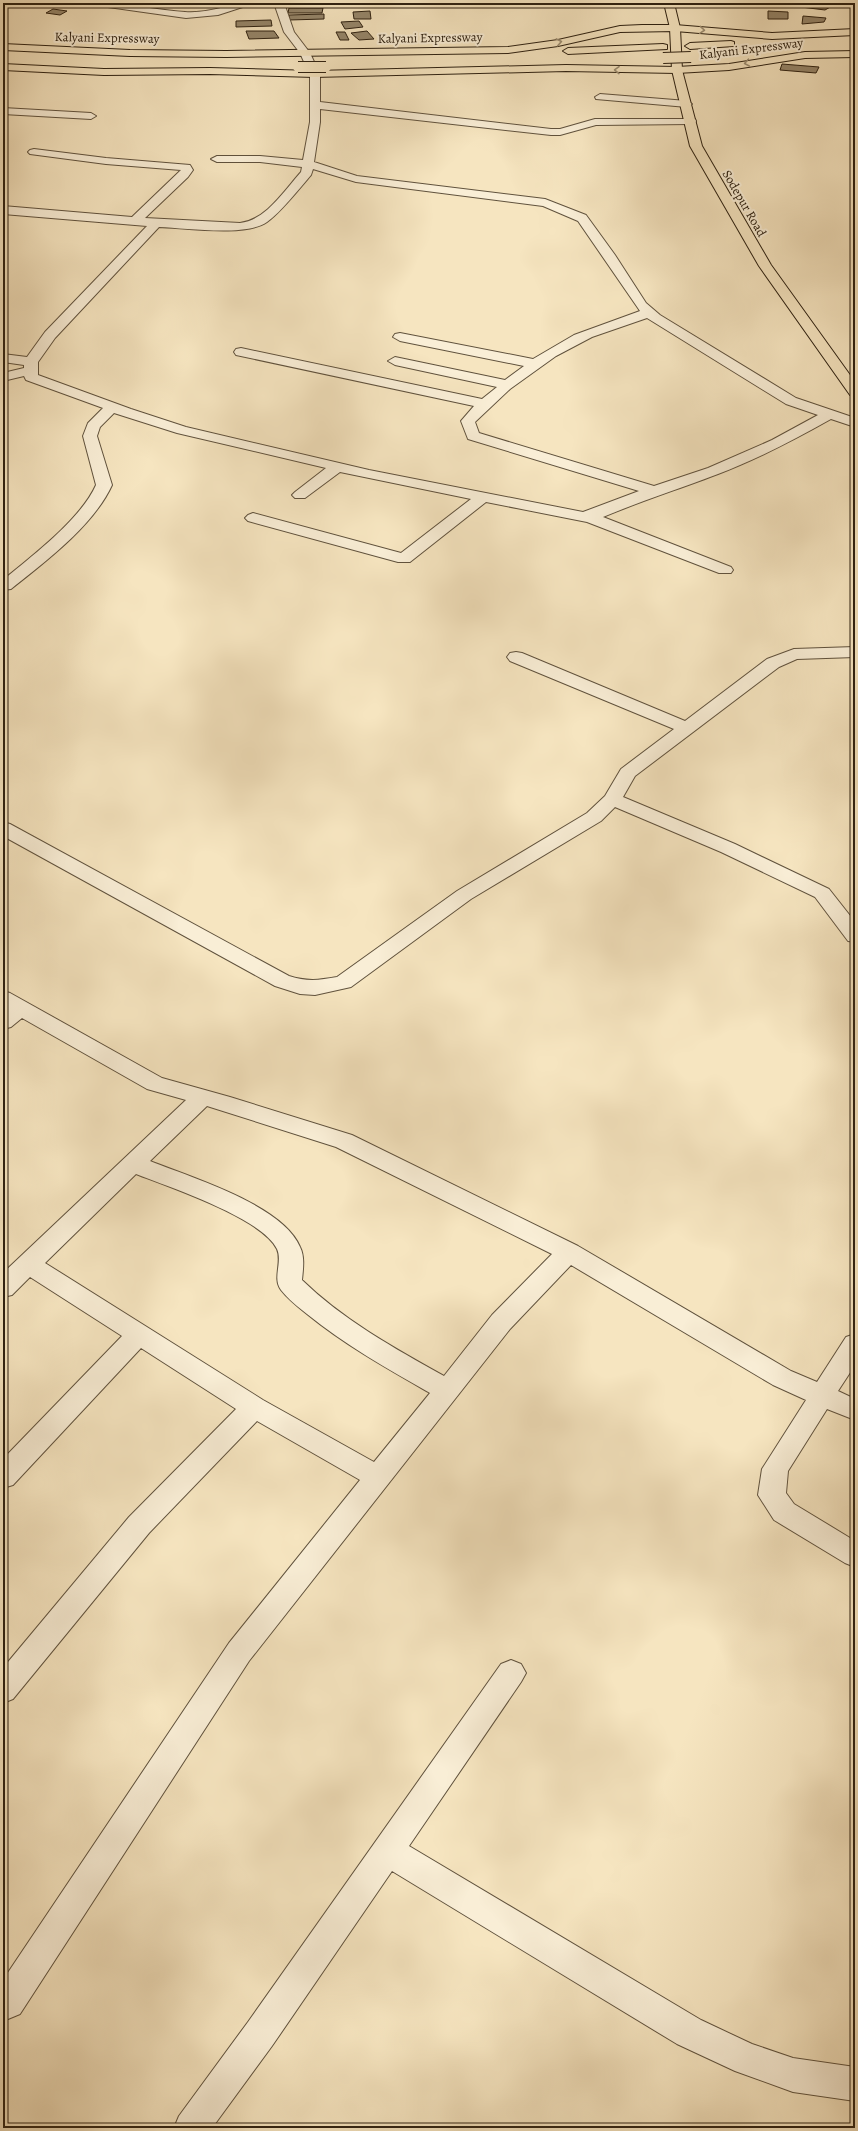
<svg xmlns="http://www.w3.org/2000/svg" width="858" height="2131" font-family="Alegreya,serif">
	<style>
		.building { fill: #96876c; stroke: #2e2111 }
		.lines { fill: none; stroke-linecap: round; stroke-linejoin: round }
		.minor-casing { stroke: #60523d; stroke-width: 2 }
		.major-casing { stroke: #2e2111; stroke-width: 2 }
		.highway-casing { stroke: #2e2111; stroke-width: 2 }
		.minor { fill: #f9eed6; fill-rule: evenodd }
		.major { fill: #f6e5c0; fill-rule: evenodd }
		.highway { fill: #f6e5c0; fill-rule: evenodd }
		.highway-bridge-casing { stroke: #2e2111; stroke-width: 12; stroke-linecap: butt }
		.highway-bridge { stroke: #f6e5c0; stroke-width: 10 }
		.oneway { stroke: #9c8d71 }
		.labels { text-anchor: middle; stroke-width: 4; stroke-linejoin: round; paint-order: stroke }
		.far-street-label { font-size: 13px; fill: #2e2111; stroke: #f9eed6 }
	</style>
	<rect width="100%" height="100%" fill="#f6e5c0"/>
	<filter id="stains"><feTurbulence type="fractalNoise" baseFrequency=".005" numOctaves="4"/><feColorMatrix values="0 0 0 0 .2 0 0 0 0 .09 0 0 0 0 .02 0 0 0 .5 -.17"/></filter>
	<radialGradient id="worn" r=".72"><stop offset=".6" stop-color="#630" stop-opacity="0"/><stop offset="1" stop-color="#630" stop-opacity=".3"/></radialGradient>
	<path class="building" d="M284 3H330L329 7 282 6Z
		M807 3H813L832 6 825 10 801 7Z
		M289 8H323L322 13H288Z
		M53 9 67 11 60 15 46 13Z
		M370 11 371 19H354L353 12Z
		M768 11 788 12V19H768Z
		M324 14V19L289 20V15Z
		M803 16 826 18 824 22 802 24Z
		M271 20 272 26 236 27V21Z
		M359 21 363 27 345 29 341 22Z
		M246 31H274L279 38 249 39Z
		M367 31 374 39 359 40 351 33Z
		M336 32H345L349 40H340Z
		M782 64 819 67 816 73 780 70Z"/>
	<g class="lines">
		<g class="minor-casing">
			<path id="minor" d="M96 3C126 3 155 10 185 12 209 14 231 3 255 3L218 15 186 18 101 6Z
				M274 3H284L294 32 310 53 320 75V102L551 129H560L595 119H695L696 121 695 123 691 124 596 125 560 135H551L320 109V122L314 162 357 176 545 199 586 215 615 255 646 303 660 315 796 398 855 418V427L831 419C794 440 757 459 718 474 679 489 641 501 603 517L731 567 733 570 731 573H719L587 522 486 502 410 562H398L248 521 245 518 248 515 253 513 401 553 471 499 340 472 305 498H295L292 495 295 492 326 468 177 433 114 413 100 427 97 436 112 485C94 525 45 562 11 589L3 590V580C32 556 81 519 96 485L83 436 88 423 103 408 26 380 24 376 3 381V373L24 368V365L3 362V354L27 357 45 332 147 226 3 214V206L132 217 181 170 106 164 30 154 28 152 30 150 34 149 106 158 190 165 193 170 188 177 145 218 240 223C266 220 284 191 301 172L302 167 260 162H217L211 159 217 156H260L303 160 310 122V75L300 53 284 32ZM313 169 356 182 543 206 578 221 640 311 574 335 533 359 400 333 395 334 393 337 400 341 524 366 505 380 395 357 388 361 395 365 497 387 482 399 241 348 236 349 234 352 236 355 474 406 461 421 468 439 639 491 583 512 369 470 186 427 131 409 38 375V362L55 338 159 227C186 228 246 237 267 222 282 211 298 190 311 175ZM647 318 786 404 818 415 772 440 708 468 654 486 479 433 475 422 510 389 556 356 592 337Z
				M600 94 687 101 692 104 687 107 596 99 595 97Z
				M3 108 91 113 96 116 91 119 3 114Z
				M855 647V657L797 659 779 667 635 776 623 797 735 844 829 889 855 922V942L848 941 815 897 721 852 615 807 601 821 471 899 351 987 315 995 300 994 275 986 3 836V822L10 824 289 976C307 982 320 980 337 977L457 891 587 813 605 796 621 769 674 729 510 661 507 657 510 653 516 652 522 653 685 721 767 659 794 649Z
				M3 991 10 993 162 1078 230 1097 352 1135 578 1246 791 1371 817 1382 846 1337 855 1334V1365L838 1391 855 1399V1420L827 1409 788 1471 786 1493 794 1504 855 1541V1567L845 1563 774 1520 758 1495 762 1469 806 1400 773 1385 571 1265 510 1329 249 1661 20 2014 8 2019 3 2016V1980L229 1643 360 1480 257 1421 149 1533 13 1699 3 1703V1668L129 1517 236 1409 141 1348 13 1485 3 1488V1459L122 1336 30 1277 12 1295 3 1297V1273L186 1100 147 1089 22 1018 11 1027 3 1029V1011L6 1009 3 1007ZM207 1106 336 1147 552 1254 492 1315 444 1376C394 1348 343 1320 302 1280 303 1269 305 1257 300 1247 283 1205 190 1177 150 1161ZM136 1174C169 1187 262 1218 277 1249 283 1262 272 1278 281 1290 288 1299 298 1307 307 1314 345 1345 388 1369 430 1393L374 1462 263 1400 45 1263Z
				M511 1660 521 1664 526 1673 521 1682 409 1846 701 2020 752 2044 793 2058 855 2067V2101L793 2092 735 2071 677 2044 392 1871 272 2046 212 2128H174L179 2116 248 2022 501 1664Z"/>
		</g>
		<g class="major-casing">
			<path id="major" d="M664 3H674L680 28 682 70 702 146 771 265 855 382V396L850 395 759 266 690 146 672 70 670 28Z"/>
		</g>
		<g class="highway-casing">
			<path id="highway" d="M642 25H675L772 33 855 29V35L772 39 675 31 620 32 558 46 508 53 226 57 130 56 3 50V44L130 50 226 51 508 47 558 40 620 26Z
				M731 41 734 42V46L690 49 685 46 690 43Z
				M663 44 667 45V49L568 54 563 51 568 48Z
				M855 51V57L805 58 729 70 677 73 566 71 314 77 210 74 104 75 3 70V64L104 69 210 68 314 71 566 65 677 67 729 64 805 52Z"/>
		</g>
		<use href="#minor" class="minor"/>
		<use href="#major" class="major"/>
		<use href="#highway" class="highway"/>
		<g class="highway-bridge-casing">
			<path id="highway-bridge" d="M663 58 691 57
				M298 67H326"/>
		</g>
		<use href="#highway-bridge" class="highway-bridge"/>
	</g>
	<defs><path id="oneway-chevron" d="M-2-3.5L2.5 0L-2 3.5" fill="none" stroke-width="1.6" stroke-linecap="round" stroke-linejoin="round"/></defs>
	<g class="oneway">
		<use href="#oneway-chevron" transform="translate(702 30) rotate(5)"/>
		<use href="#oneway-chevron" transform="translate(559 42) rotate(-11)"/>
		<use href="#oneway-chevron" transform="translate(747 63) rotate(170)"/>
		<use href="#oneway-chevron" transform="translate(617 70) rotate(-179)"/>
	</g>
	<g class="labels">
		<g class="far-street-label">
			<text transform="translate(107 37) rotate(1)" y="5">Kalyani Expressway</text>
			<text transform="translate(430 37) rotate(-1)" y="5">Kalyani Expressway</text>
			<text transform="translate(751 48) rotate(-7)" y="5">Kalyani Expressway</text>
			<text transform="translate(745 203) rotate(60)" y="5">Sodepur Road</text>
		</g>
	</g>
	<rect width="858" height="2131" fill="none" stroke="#f6e5c0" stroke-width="16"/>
	<rect x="4" y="4" width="850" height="2123" fill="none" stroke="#2e2111" stroke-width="2"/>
	<rect x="8" y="8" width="842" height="2115" fill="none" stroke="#2e2111"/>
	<rect width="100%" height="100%" filter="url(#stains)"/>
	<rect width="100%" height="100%" fill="url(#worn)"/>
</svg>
